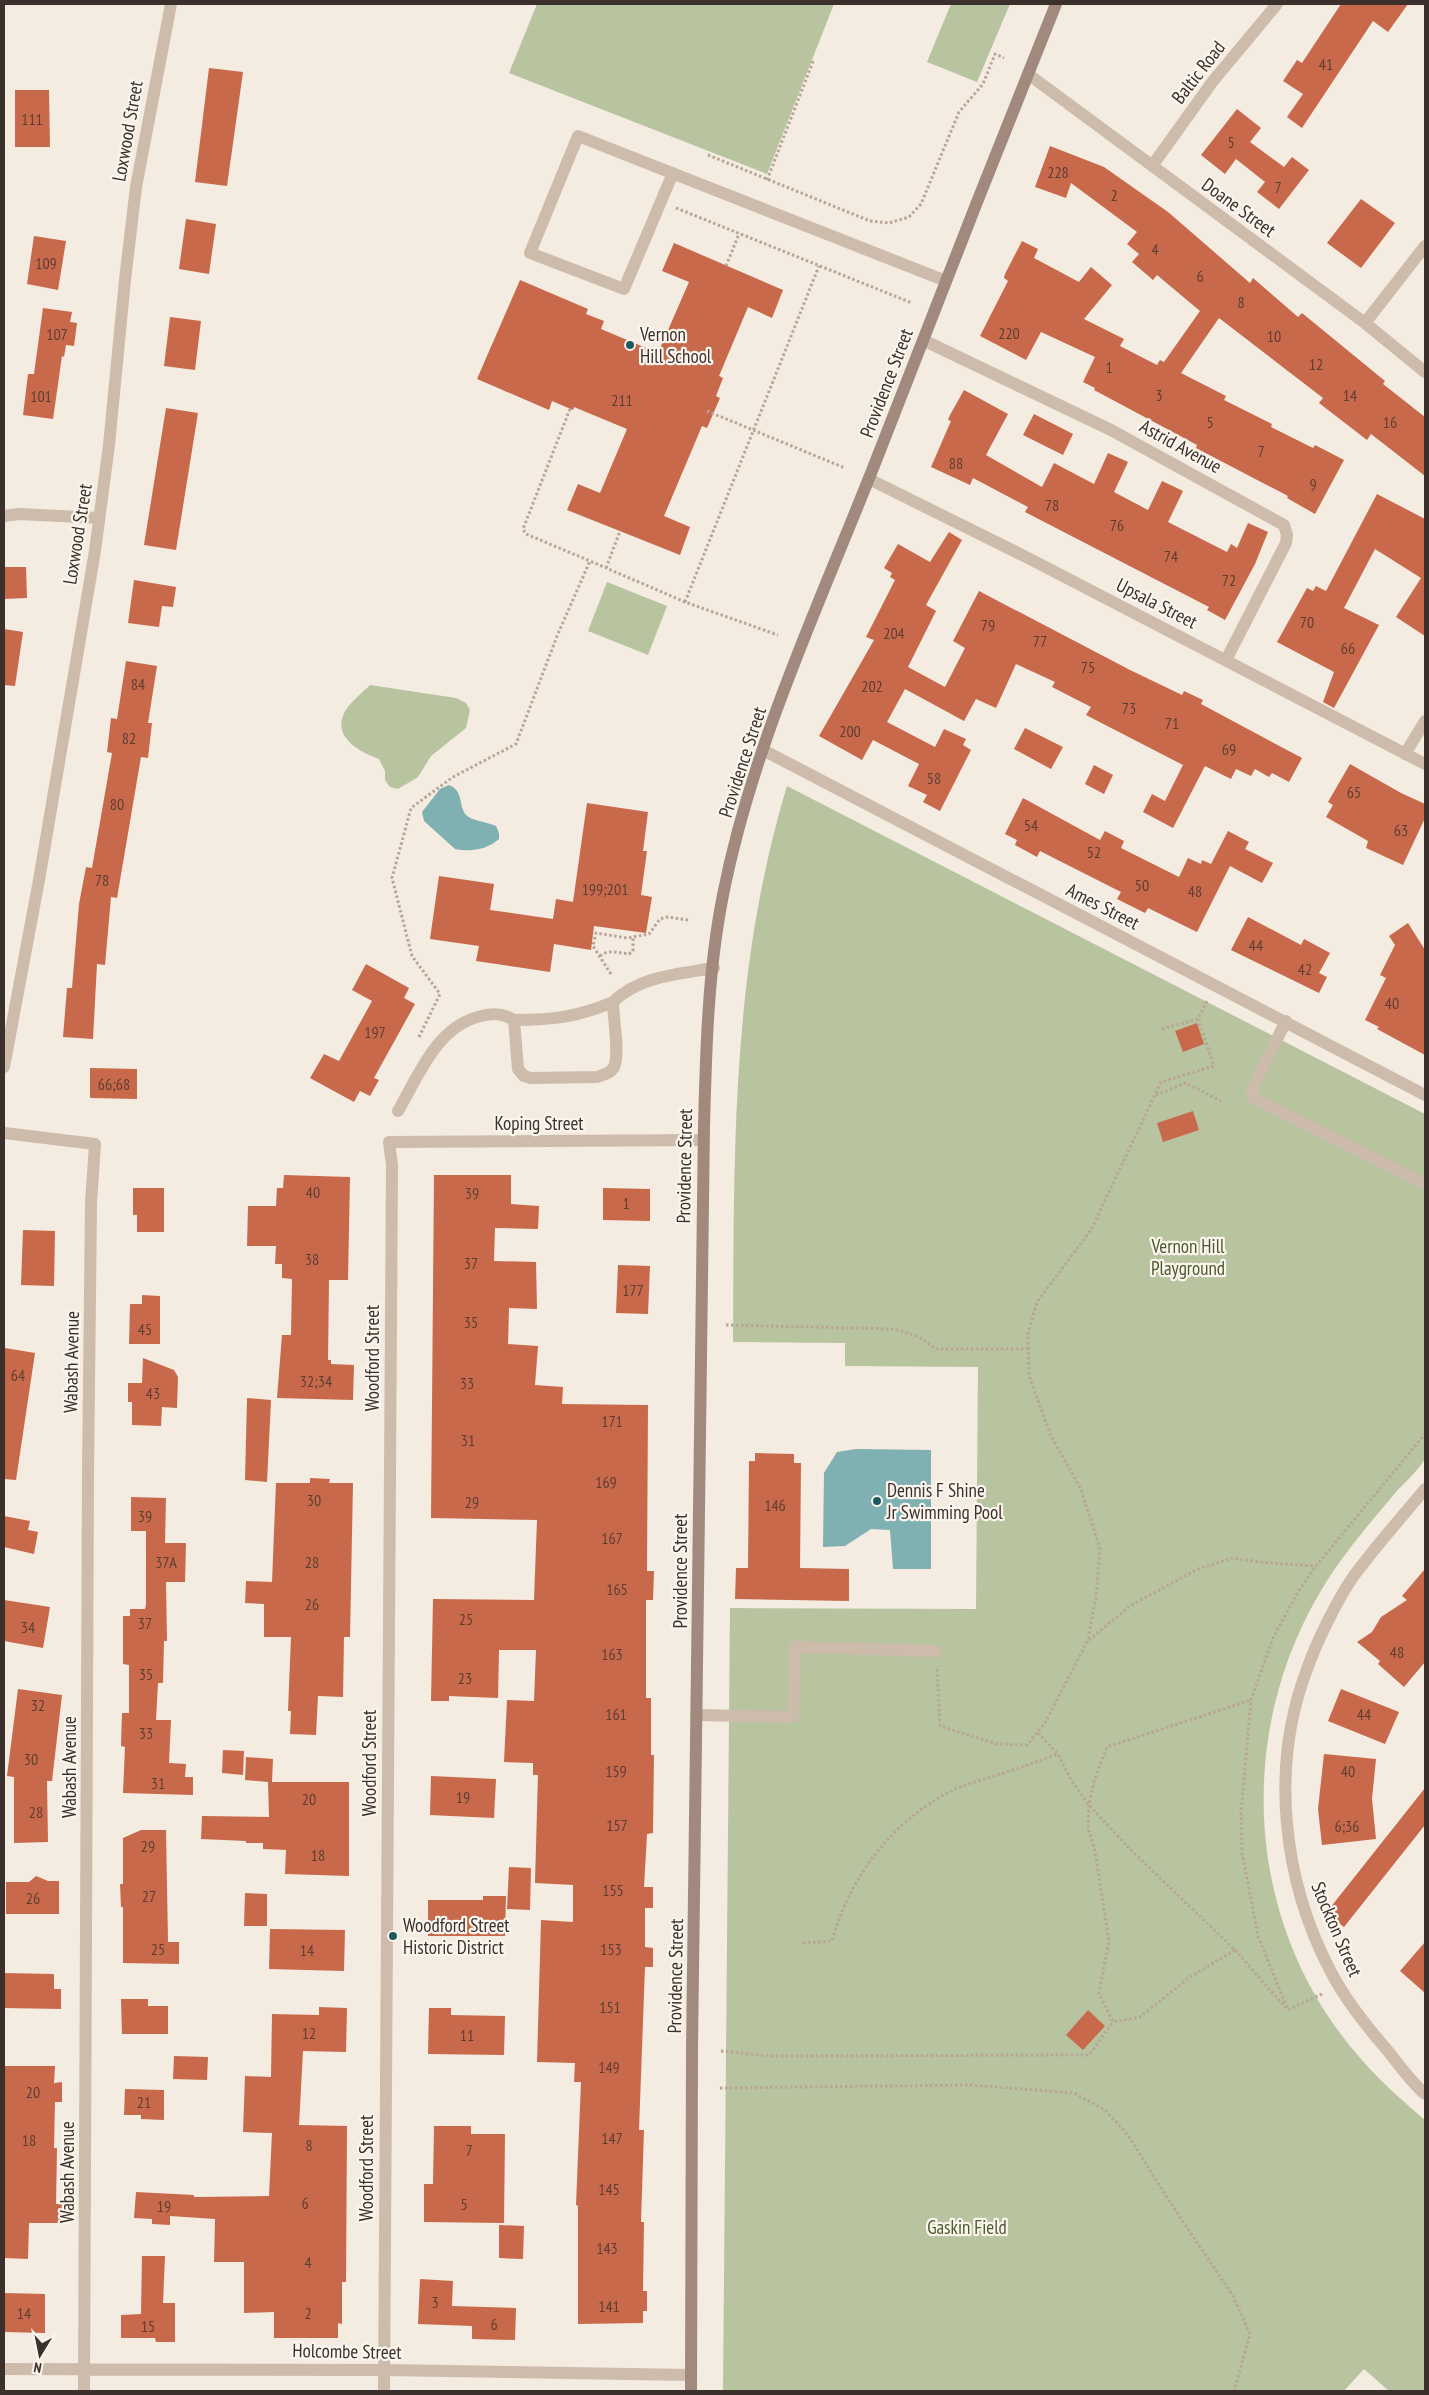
<svg xmlns="http://www.w3.org/2000/svg" width="1429" height="2395" font-family="'PT Sans Narrow',sans-serif">
	<style>
		.green { fill: #b8c4a0 }
		.water { fill: #7fb0b2 }
		.building { fill: #c8694b }
		.lines { fill: none; stroke-linecap: round; stroke-linejoin: round }
		.path { stroke: #b9a596; stroke-width: 3; stroke-dasharray: 2.5 2.5; stroke-linecap: butt }
		.service { stroke: #cdbbac; stroke-width: 12 }
		.minor { stroke: #cdbbac; stroke-width: 12 }
		.secondary { stroke: #a18a7d; stroke-width: 12 }
		.poi-dot { fill: #1f5a5e; stroke: #fbf5ee; stroke-width: 2 }
		.labels { text-anchor: middle; stroke-width: 4.5; stroke-linejoin: round; paint-order: stroke }
		.number-label { font-size: 16px; fill: #5e3e33 }
		.street-label { font-size: 19px; fill: #3b302b; stroke: #fbf5ee }
		.poi-label { font-size: 19px; fill: #3b302b; stroke: #fbf5ee; text-anchor: start }
		.park-label { font-size: 19px; fill: #4a5a2e; stroke: #fbf5ee }
	</style>
	<rect width="100%" height="100%" fill="#f4ebe1"/>
	<path class="green" d="M537 4H834L767 174 509 73Z
		M951 4H1010L977 82 927 62Z
		M607 582 667 606 648 655 588 631Z
		M370 685 456 698 466 703 470 710 466 728 431 756 418 777 398 789 390 787 385 780V771L379 759C357 751 328 734 348 707 354 699 363 692 370 685Z
		M787 786 1425 1114C1425 1204 1425 1295 1425 1386 1425 1398 1428 1450 1425 1458 1421 1468 1404 1483 1396 1492 1370 1523 1343 1554 1322 1589 1239 1726 1244 1904 1340 2033 1364 2066 1394 2094 1425 2120V2391H1389L1364 2369 1344 2391H723L730 1608 976 1609 978 1367 845 1366V1343L733 1342C734 1151 731 971 787 786Z"/>
	<path class="water" d="M449 785C464 791 458 805 466 815 472 821 488 822 496 826L499 833V839C486 850 471 852 455 849L424 821 422 812 440 789Z
		M856 1449 931 1450V1569H893L890 1530 871 1529 845 1546 823 1547 824 1473 837 1452Z"/>
	<path class="building" d="M1341 4H1408L1388 32 1373 21 1302 128 1287 117 1303 94 1283 81 1297 60 1302 63Z
		M209 68 243 72 227 186 195 182Z
		M15 90H49L50 147H15Z
		M1237 109 1261 128 1250 142 1284 167 1292 157 1309 170 1279 209 1257 192 1265 182 1236 159 1225 174 1201 155Z
		M1050 146 1104 167 1168 212 1250 283 1253 278 1298 317 1302 313 1385 381 1383 384 1425 417V476L1371 434 1367 440 1319 403 1323 398 1219 318 1181 373 1226 396 1224 400 1272 424 1271 427 1313 448 1315 445 1344 460 1315 514 1287 498 1288 496 1196 448 1197 445 1094 390 1095 388 1083 382 1095 357 1041 332 1026 360 980 336 1008 281 1004 278 1005 274 1022 241 1038 249 1034 258 1079 282 1091 267 1112 285 1084 319 1124 339 1120 346 1157 365 1160 360 1164 362 1200 311 1157 275 1153 280 1132 262 1139 254 1127 244 1137 232 1071 183 1066 198 1035 187Z
		M1361 199 1395 223 1361 268 1327 243Z
		M186 219 216 224 209 274 179 269Z
		M34 236 66 241 58 290 27 284Z
		M674 243 783 290 772 318 748 307 719 376 723 378 716 396 720 398 707 428 702 426 664 516 690 527 680 555 567 510 578 484 600 493 627 429 574 407 573 410 552 401 549 410 477 379 520 280 588 309 586 314 604 321 601 329 658 353 689 282 662 271Z
		M43 308 72 312 70 322 77 323 74 346 66 345 64 357 62 356 53 419 23 415 28 374H34Z
		M170 317 201 321 195 370 164 366Z
		M964 390 1008 414 986 455 1042 487 1054 463 1094 484 1108 453 1128 462 1114 492 1148 510 1162 481 1183 491 1168 522 1227 552 1231 544 1237 548 1248 523 1268 532 1255 564 1225 620 1207 610 1209 607 1025 512 1028 507 973 478 970 485 931 467 951 421 948 420 950 415Z
		M166 408 198 413 176 550 144 545Z
		M1034 414 1073 434 1063 455 1023 435Z
		M1377 494 1425 519V636L1396 617 1421 578 1375 549 1344 608 1379 625 1334 708 1323 702 1334 672 1277 642 1307 588 1313 591 1316 586 1326 591Z
		M949 532 962 540 926 605 936 611 908 667 945 687 965 648 953 641 979 591 1130 670 1182 695 1184 691 1203 700 1201 704 1302 758 1289 782 1272 773 1269 777 1255 769 1251 776 1236 769 1231 779 1205 766 1173 828 1143 812 1152 794 1165 801 1183 765 1086 715 1091 707 1052 687 1055 682 1016 664 996 708 976 699 964 721 905 689 887 722 935 747 944 729 966 739 963 745 971 750 940 811 923 802 927 795 908 786 919 764 873 740 862 760 819 736 874 640 866 637 895 580 890 577 892 573 884 568 898 544 930 562Z
		M4 567H26L27 598 4 599Z
		M134 580 176 587 173 607 162 606 159 627 128 623Z
		M4 629 23 632 15 686 4 685Z
		M126 661 157 666 148 723H152L148 758 141 757 117 898 111 897 105 965 97 964 93 1039 63 1037 67 988H72L79 904 86 867 92 868 112 753 107 752 111 718 117 719Z
		M1025 728 1063 747 1051 769 1014 749Z
		M1350 764 1401 793 1425 804V818L1403 865 1366 848 1368 841 1326 817 1333 805 1328 802Z
		M1094 765 1113 775 1104 794 1085 784Z
		M1023 798 1100 840 1105 831 1124 841 1121 848 1179 877 1188 858 1201 864 1202 860 1211 864 1228 831 1249 842 1245 849 1273 863 1262 883 1230 866 1197 932 1148 908 1145 913 1117 899 1121 892 1040 851 1037 857 1015 845 1017 840 1005 834Z
		M587 803 648 812 643 851H647L641 895 652 897 646 933 594 926 591 950 554 944 550 972 476 961 479 946 430 939 439 876 494 884 490 910 553 919 556 899 573 902Z
		M1248 917 1301 945 1304 939 1330 953 1319 973 1327 977 1319 993 1231 950Z
		M1408 923 1425 950V1055L1377 1029 1379 1027 1365 1020 1386 978 1380 975 1395 945 1389 936Z
		M366 964 409 988 404 998 415 1004 374 1078 379 1080 370 1096 360 1091 354 1102 310 1078 324 1054 339 1061 372 1001 352 990Z
		M1197 1023 1204 1044 1183 1052 1175 1031Z
		M90 1068 137 1069V1099L90 1098Z
		M1193 1111 1199 1130 1163 1142 1157 1123Z
		M284 1175 350 1177 348 1280H329L328 1360H331V1364L354 1365 353 1400 277 1398 282 1335H291L292 1279 282 1278V1264H275L276 1246H247L248 1206H276L277 1188H283Z
		M434 1175H511V1204L539 1206 538 1229 495 1228 494 1261 536 1262 537 1309 509 1308 508 1344 538 1346 535 1385 563 1387 562 1404 648 1405 647 1571H654L653 1600H646V1698H651V1755H654L653 1833 647 1834 644 1887H653V1908H645V1947L653 1948V1967H645L639 2130H644L641 2222H644L643 2291H647V2311H643V2323L578 2324V2206L576 2205 581 2082H574L575 2063 537 2062 541 1920 573 1922V1885L535 1883 538 1775H533V1763L504 1762 507 1700 534 1701 536 1650H499L498 1698 449 1696V1701H431L433 1599 534 1600 537 1520 431 1518Z
		M133 1188H164V1232H137V1215H133Z
		M603 1188 650 1189V1221L603 1220Z
		M23 1230 55 1231 54 1286 21 1285Z
		M618 1265 650 1266 648 1314 616 1313Z
		M142 1295 160 1296V1344H129L130 1304H142Z
		M5 1348 35 1353 16 1480 4 1479Z
		M143 1358 174 1370 178 1377 177 1408 162 1407 161 1426 132 1425V1402H128V1383H142Z
		M247 1398 271 1400 267 1482 245 1480Z
		M755 1453 794 1454V1463H801L800 1568 849 1569V1601L735 1599 736 1568H748L749 1461H755Z
		M310 1478 330 1479 329 1483H353L350 1637H344L343 1697 318 1696 316 1735 290 1734 291 1711H288L291 1637H264V1604L245 1603 246 1581 272 1582 276 1483H310Z
		M131 1497 166 1498 165 1543H186L185 1582H166L167 1641H164L163 1683H158L156 1720H171L169 1763 186 1764 185 1777H193V1795L123 1793 125 1747 121 1746 122 1713H129V1665L123 1664V1616H130V1609H145L146 1605V1531H131Z
		M4 1516 30 1521 28 1530 38 1532 34 1554 4 1547Z
		M1425 1569V1662L1404 1687 1378 1664 1380 1661 1357 1642 1372 1632 1381 1617 1407 1600 1402 1596Z
		M4 1600 50 1607 43 1648 4 1641Z
		M18 1689 62 1695 52 1781H47L48 1842 14 1843V1777L7 1776Z
		M1341 1689 1399 1712 1385 1744 1328 1721Z
		M223 1750 244 1751 243 1775 222 1773Z
		M1324 1754 1376 1759 1372 1799 1376 1839 1322 1845 1318 1809Z
		M246 1757 273 1759 272 1782H349V1876L285 1874 286 1850 263 1849V1843H246V1841L201 1839 202 1816 269 1817 268 1782 245 1780Z
		M431 1776 496 1779 494 1818 430 1815Z
		M1425 1788V1825L1344 1927 1326 1913Z
		M141 1830H166L168 1942H179V1964L123 1963V1907H121L120 1884H123V1838Z
		M509 1867 531 1868 530 1910 507 1909Z
		M36 1876 48 1881H59V1914H6V1882H29Z
		M245 1893 267 1894V1926H244Z
		M483 1896H506L505 1936H428V1900H483Z
		M270 1929 345 1930 344 1971 269 1969Z
		M1425 1942V1993L1400 1971Z
		M4 1973 54 1974V1989H61V2009L4 2008Z
		M121 1999H148V2006H168V2034H122Z
		M319 2007 347 2008 346 2052 303 2051 299 2125 347 2126 346 2282H342V2324L338 2323V2338H274V2312L244 2313V2262H214L215 2219 170 2216V2225L152 2224V2219L134 2218 136 2192 194 2195V2197L269 2196 272 2133 243 2132 245 2076 271 2077 272 2014 319 2015Z
		M429 2008H451V2015L505 2016 504 2055 428 2054Z
		M1088 2010 1105 2026 1083 2050 1066 2035Z
		M174 2056 208 2057 207 2080 173 2079Z
		M4 2066H55L54 2083 62 2082V2102H55L54 2148H57L56 2204H63V2223H29L28 2259 4 2258Z
		M125 2089 164 2090V2120L141 2119V2115H124Z
		M434 2126H471V2134H505L504 2223 424 2222V2184H433Z
		M499 2225 524 2226 523 2259 499 2258Z
		M142 2256H165L163 2303H175V2342H156L155 2338H121V2315L141 2314Z
		M420 2279 453 2281 452 2306 516 2308 515 2340 472 2339V2326L418 2324Z
		M4 2293 45 2294V2333L4 2332Z"/>
	<g class="lines">
		<path class="path" d="M708 155 870 221 889 223 909 217 921 204 959 112 983 84 995 54 1004 58
			M767 180 814 59
			M676 208 912 303
			M726 266 739 234
			M570 409 523 529 526 534 590 561
			M707 411 845 468
			M606 568 620 531
			M685 602 819 266
			M600 956C608 949 619 953 629 954L633 951V937
			M611 974 593 946 596 933 627 938 649 934 660 919 668 917 688 920
			M1162 1029 1198 1019
			M419 1037 440 994 412 956 392 878 411 808 453 777 516 744 557 636 590 561 685 602 778 635
			M1156 1095 1186 1083 1221 1101
			M726 1325 895 1329 919 1337 936 1349H1028
			M1089 1640 1130 1606 1198 1569 1232 1558 1269 1563 1316 1566
			M937 1669 940 1726 997 1744 1027 1745 1045 1723 1088 1640 1096 1596 1100 1549 1081 1489 1051 1436 1029 1376 1028 1333 1037 1302 1091 1230 1161 1082 1214 1066 1198 1019 1207 1001
			M1038 1733 1058 1754 1071 1780 1089 1805 1130 1849 1235 1950 1286 2008
			M803 1943 832 1941C850 1876 892 1821 953 1790 963 1785 975 1782 985 1779 1010 1771 1034 1763 1058 1754
			M1235 1950 1190 1977 1140 2017 1113 2022 1099 1993 1109 1941 1095 1851 1088 1828 1089 1805 1094 1781 1107 1747 1251 1700
			M1322 1994 1288 2010 1258 1936 1242 1852 1241 1813 1251 1700 1273 1638 1298 1592 1316 1566 1425 1434
			M721 2051 772 2056 1089 2055 1113 2022
			M720 2088 970 2085 1074 2093 1105 2110 1128 2135 1166 2196 1233 2296 1250 2334 1234 2391"/>
		<path class="service" d="M673 173 624 289 530 253 578 136 946 281
			M514 1020C552 1020 578 1017 613 1002
			M1286 1021 1252 1089 1253 1098 1425 1184
			M398 1111C419 1075 437 1026 481 1016 493 1013 503 1013 514 1020L518 1069 524 1076 531 1078 597 1077C603 1075 611 1073 614 1067 620 1054 613 1017 613 1002 639 976 679 974 714 968
			M698 1715 793 1717 795 1647 936 1651"/>
		<path class="minor" d="M1028 74 1365 323 1425 372
			M1152 166 1213 81 1277 4
			M1365 323 1425 246
			M923 340 1111 430 1284 525 1287 535 1286 543 1226 660
			M869 479 1030 559 1425 764
			M4 516 19 514 99 518
			M763 750 1425 1095
			M1405 754 1425 721
			M4 1067 39 880 95 551 109 445 125 280 136 187 171 4
			M4 1133 95 1144 91 1203 88 1474 84 2391
			M1425 1489C1401 1518 1375 1547 1353 1577 1336 1602 1316 1643 1306 1672 1270 1769 1283 1881 1331 1972 1346 2001 1367 2027 1388 2051 1400 2066 1411 2082 1425 2094
			M4 2369 384 2370 690 2375
			M384 2391 392 1165 389 1142 703 1140"/>
		<path class="secondary" d="M691 2391 692 2049 704 1126C706 1049 708 970 723 895 753 743 821 601 877 458 936 306 995 155 1056 4"/>
	</g>
	<g class="poi-dot">
		<circle cx="630" cy="345" r="5"/>
		<circle cx="877" cy="1501" r="5"/>
		<circle cx="393" cy="1936" r="5"/>
	</g>
	<g class="labels">
		<g class="number-label">
			<text x="1326" y="70">41</text>
			<text x="32" y="125">111</text>
			<text x="1231" y="148">5</text>
			<text x="1058" y="178">228</text>
			<text x="1278" y="193">7</text>
			<text x="1114" y="201">2</text>
			<text x="1155" y="255">4</text>
			<text x="46" y="269">109</text>
			<text x="1200" y="282">6</text>
			<text x="1241" y="308">8</text>
			<text x="1009" y="339">220</text>
			<text x="57" y="340">107</text>
			<text x="1274" y="342">10</text>
			<text x="1316" y="370">12</text>
			<text x="1109" y="373">1</text>
			<text x="1159" y="401">3</text>
			<text x="1350" y="401">14</text>
			<text x="41" y="402">101</text>
			<text x="622" y="406">211</text>
			<text x="1210" y="428">5</text>
			<text x="1390" y="428">16</text>
			<text x="1261" y="457">7</text>
			<text x="956" y="469">88</text>
			<text x="1313" y="490">9</text>
			<text x="1052" y="511">78</text>
			<text x="1117" y="531">76</text>
			<text x="1171" y="562">74</text>
			<text x="1229" y="586">72</text>
			<text x="1307" y="628">70</text>
			<text x="988" y="631">79</text>
			<text x="894" y="639">204</text>
			<text x="1040" y="647">77</text>
			<text x="1348" y="654">66</text>
			<text x="1088" y="673">75</text>
			<text x="138" y="690">84</text>
			<text x="872" y="692">202</text>
			<text x="1129" y="714">73</text>
			<text x="1172" y="729">71</text>
			<text x="850" y="737">200</text>
			<text x="129" y="744">82</text>
			<text x="1229" y="755">69</text>
			<text x="934" y="784">58</text>
			<text x="1354" y="798">65</text>
			<text x="117" y="810">80</text>
			<text x="1031" y="831">54</text>
			<text x="1401" y="836">63</text>
			<text x="1094" y="858">52</text>
			<text x="102" y="886">78</text>
			<text x="1142" y="891">50</text>
			<text x="605" y="895">199;201</text>
			<text x="1195" y="897">48</text>
			<text x="1256" y="951">44</text>
			<text x="1305" y="975">42</text>
			<text x="1392" y="1009">40</text>
			<text x="375" y="1038">197</text>
			<text x="114" y="1090">66;68</text>
			<text x="313" y="1198">40</text>
			<text x="472" y="1199">39</text>
			<text x="626" y="1209">1</text>
			<text x="312" y="1265">38</text>
			<text x="471" y="1269">37</text>
			<text x="633" y="1296">177</text>
			<text x="471" y="1328">35</text>
			<text x="145" y="1335">45</text>
			<text x="18" y="1381">64</text>
			<text x="316" y="1387">32;34</text>
			<text x="467" y="1389">33</text>
			<text x="153" y="1399">43</text>
			<text x="612" y="1427">171</text>
			<text x="468" y="1446">31</text>
			<text x="606" y="1488">169</text>
			<text x="314" y="1506">30</text>
			<text x="472" y="1508">29</text>
			<text x="775" y="1511">146</text>
			<text x="145" y="1522">39</text>
			<text x="612" y="1544">167</text>
			<text x="166" y="1568">37A</text>
			<text x="312" y="1568">28</text>
			<text x="617" y="1595">165</text>
			<text x="312" y="1610">26</text>
			<text x="466" y="1625">25</text>
			<text x="145" y="1629">37</text>
			<text x="28" y="1633">34</text>
			<text x="1397" y="1658">48</text>
			<text x="612" y="1660">163</text>
			<text x="146" y="1680">35</text>
			<text x="465" y="1684">23</text>
			<text x="38" y="1711">32</text>
			<text x="616" y="1720">161</text>
			<text x="1364" y="1720">44</text>
			<text x="146" y="1739">33</text>
			<text x="31" y="1765">30</text>
			<text x="616" y="1777">159</text>
			<text x="1348" y="1777">40</text>
			<text x="158" y="1789">31</text>
			<text x="463" y="1803">19</text>
			<text x="309" y="1805">20</text>
			<text x="36" y="1818">28</text>
			<text x="617" y="1831">157</text>
			<text x="1347" y="1832">6;36</text>
			<text x="148" y="1852">29</text>
			<text x="318" y="1861">18</text>
			<text x="613" y="1896">155</text>
			<text x="149" y="1902">27</text>
			<text x="33" y="1904">26</text>
			<text x="158" y="1955">25</text>
			<text x="611" y="1955">153</text>
			<text x="307" y="1956">14</text>
			<text x="610" y="2013">151</text>
			<text x="309" y="2039">12</text>
			<text x="467" y="2041">11</text>
			<text x="609" y="2073">149</text>
			<text x="33" y="2098">20</text>
			<text x="144" y="2108">21</text>
			<text x="612" y="2144">147</text>
			<text x="29" y="2146">18</text>
			<text x="309" y="2151">8</text>
			<text x="469" y="2156">7</text>
			<text x="609" y="2195">145</text>
			<text x="305" y="2209">6</text>
			<text x="464" y="2210">5</text>
			<text x="164" y="2212">19</text>
			<text x="607" y="2254">143</text>
			<text x="308" y="2268">4</text>
			<text x="435" y="2308">3</text>
			<text x="609" y="2312">141</text>
			<text x="24" y="2319">14</text>
			<text x="308" y="2319">2</text>
			<text x="494" y="2330">6</text>
			<text x="148" y="2332">15</text>
		</g>
		<g class="street-label">
			<text transform="translate(1198 72) rotate(-52)" y="7">Baltic Road</text>
			<text transform="translate(127 131) rotate(-80)" y="7">Loxwood Street</text>
			<text transform="translate(1239 207) rotate(36)" y="7">Doane Street</text>
			<text transform="translate(886 383) rotate(-69)" y="7">Providence Street</text>
			<text transform="translate(1181 446) rotate(29)" y="7">Astrid Avenue</text>
			<text transform="translate(77 534) rotate(-81)" y="7">Loxwood Street</text>
			<text transform="translate(1157 603) rotate(27)" y="7">Upsala Street</text>
			<text transform="translate(742 762) rotate(-72)" y="7">Providence Street</text>
			<text transform="translate(1103 906) rotate(27)" y="7">Ames Street</text>
			<text x="539" y="1130">Koping Street</text>
			<text transform="translate(684 1166) rotate(-89)" y="7">Providence Street</text>
			<text transform="translate(372 1358) rotate(-90)" y="7">Woodford Street</text>
			<text transform="translate(71 1362) rotate(-89)" y="7">Wabash Avenue</text>
			<text transform="translate(680 1571) rotate(-90)" y="7">Providence Street</text>
			<text transform="translate(369 1763) rotate(-90)" y="7">Woodford Street</text>
			<text transform="translate(69 1767) rotate(-90)" y="7">Wabash Avenue</text>
			<text transform="translate(1337 1929) rotate(67)" y="7">Stockton Street</text>
			<text transform="translate(675 1976) rotate(-89)" y="7">Providence Street</text>
			<text transform="translate(366 2168) rotate(-90)" y="7">Woodford Street</text>
			<text transform="translate(67 2172) rotate(-90)" y="7">Wabash Avenue</text>
			<text transform="translate(347 2351) rotate(1)" y="7">Holcombe Street</text>
		</g>
		<g class="poi-label">
			<text x="640" y="341">Vernon<tspan x="640" dy="22">Hill School</tspan></text>
			<text x="887" y="1497">Dennis F Shine<tspan x="887" dy="22">Jr Swimming Pool</tspan></text>
			<text x="403" y="1932">Woodford Street<tspan x="403" dy="22">Historic District</tspan></text>
		</g>
		<g class="park-label">
			<text x="1188" y="1253">Vernon Hill<tspan x="1188" dy="22">Playground</tspan></text>
			<text x="967" y="2234">Gaskin Field</text>
		</g>
	</g>
	<rect width="1429" height="2395" fill="none" stroke="#3b302b" stroke-width="10"/>
	<g transform="translate(40 2355) rotate(190)" stroke="#fbf5ee" stroke-width="4" paint-order="stroke">
	<path d="M0-4L9 19L0 12L-9 19Z" fill="#3b302b"/>
	<text y="-8" font-size="14" font-weight="bold" text-anchor="middle" fill="#3b302b">N</text>
	</g>
</svg>
